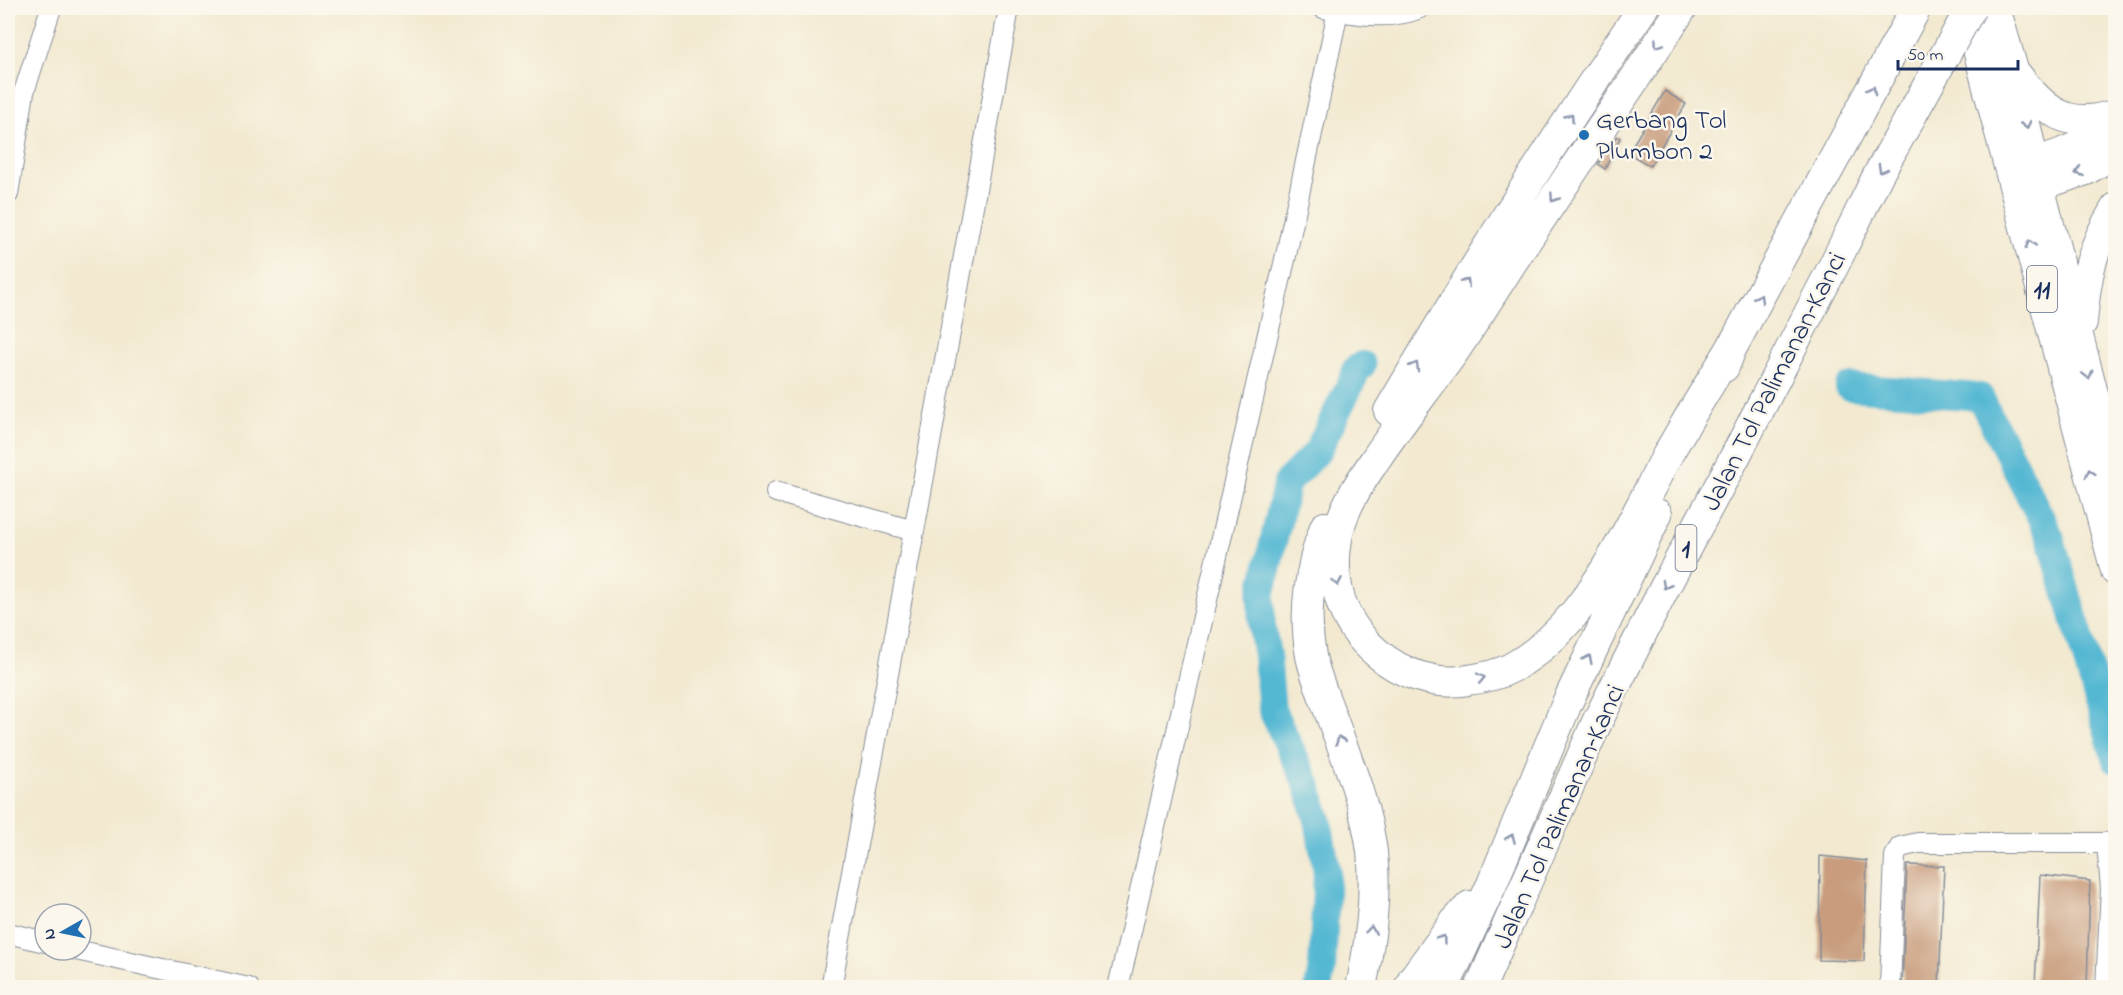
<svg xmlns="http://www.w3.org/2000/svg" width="2123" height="995" font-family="'Indie Flower',sans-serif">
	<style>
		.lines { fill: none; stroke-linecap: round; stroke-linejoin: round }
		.river { stroke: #55b8d3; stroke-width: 28 }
		.building { fill: #c89c7d }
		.minor-casing { stroke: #868c97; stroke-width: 22 }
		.highway-casing { stroke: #868c97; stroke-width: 32 }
		.minor { stroke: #fff; stroke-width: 20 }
		.highway { stroke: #fff; stroke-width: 30 }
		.highway-bridge-casing { stroke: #868c97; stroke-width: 32; stroke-linecap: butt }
		.highway-bridge { stroke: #fff; stroke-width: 30 }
		.oneway { stroke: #8d97ae }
		.poi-dot { fill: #1f6fb2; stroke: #fbf7ec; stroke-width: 2 }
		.labels { text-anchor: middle; stroke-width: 5; stroke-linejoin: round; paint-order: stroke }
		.shield { fill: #fbf7ec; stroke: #5e6b89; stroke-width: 1.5 }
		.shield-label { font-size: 26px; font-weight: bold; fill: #1b2f5e }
		.poi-label { font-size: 27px; fill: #1b2f5e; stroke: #fbf7ec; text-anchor: start }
		.street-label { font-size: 27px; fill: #1b2f5e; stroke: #fbf7ec }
	</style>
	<rect width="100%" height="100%" fill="#fbf7ec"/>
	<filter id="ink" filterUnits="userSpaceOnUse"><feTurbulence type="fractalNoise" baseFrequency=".0167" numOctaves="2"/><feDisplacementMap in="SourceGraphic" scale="12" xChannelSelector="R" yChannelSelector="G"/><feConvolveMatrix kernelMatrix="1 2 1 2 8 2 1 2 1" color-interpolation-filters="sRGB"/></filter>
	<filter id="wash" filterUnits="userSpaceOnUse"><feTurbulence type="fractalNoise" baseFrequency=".008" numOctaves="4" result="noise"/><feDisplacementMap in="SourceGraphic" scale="24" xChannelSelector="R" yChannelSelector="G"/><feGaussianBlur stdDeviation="1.35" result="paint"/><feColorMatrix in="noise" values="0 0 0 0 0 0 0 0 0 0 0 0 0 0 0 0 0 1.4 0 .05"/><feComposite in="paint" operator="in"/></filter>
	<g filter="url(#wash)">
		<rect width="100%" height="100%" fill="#f2e9d0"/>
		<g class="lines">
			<path class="river" d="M1849 387 1980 397 2050 536 2116 760
				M1318 988 1322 968 1327 872 1318 820 1307 784 1272 710 1267 655 1262 627 1261 596 1287 482 1317 452 1354 377 1356 369 1362 365"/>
		</g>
		<g id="blocks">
			<path class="building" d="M1665 91 1686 104 1650 166 1628 153Z
				M1617 136 1620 138 1605 169 1598 164Z
				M1820 856 1867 861 1864 961 1819 960Z
				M1907 865 1944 866 1939 987H1902Z
				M2040 875 2090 881 2087 987H2035Z"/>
		</g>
	</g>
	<g filter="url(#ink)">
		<use href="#blocks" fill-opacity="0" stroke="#868c97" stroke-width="1.5"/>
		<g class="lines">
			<g class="minor-casing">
				<path id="minor" d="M1323 8C1353 14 1390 21 1420 8
					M8 194 24 92 51 8
					M776 492 914 531
					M8 933 45 942
					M76 950 249 988
					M831 988 1009 8
					M1118 988 1286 255 1338 11
					M1890 988 1895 856 1900 847 1918 843H2116
					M2106 988 2111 888 2107 844"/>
			</g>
			<g class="highway-casing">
				<path id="highway" d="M1682 8C1632 84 1580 159 1530 235 1504 273 1481 312 1455 350 1429 387 1400 422 1375 460 1361 481 1345 504 1339 529 1328 577 1339 621 1377 653 1401 674 1436 686 1468 680 1483 678 1498 675 1511 668 1587 627 1628 528 1667 456 1687 420 1709 385 1731 349
					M1967 8 2116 571
					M1995 8 2013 70 2039 186 2116 482
					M2016 74C2045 112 2068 131 2116 114
					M2016 168C2056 157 2083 148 2116 122
					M2019 192 2086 170 2116 152
					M2082 322C2086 276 2091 248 2116 208
					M1724 367 1731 349 1916 8
					M1389 411C1469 274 1554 139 1643 8
					M1325 527C1310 567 1303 613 1311 656 1315 675 1323 694 1330 713 1346 757 1366 804 1372 852 1377 898 1370 942 1361 988
					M1409 988 1413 979 1455 922 1470 906
					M1444 988 1492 884 1567 703 1657 514
					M1480 988 1597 722 1665 587 1737 453 1835 263 1878 175 1910 118"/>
			</g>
			<use href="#minor" class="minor"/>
			<use href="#highway" class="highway"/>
			<g class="highway-bridge-casing">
				<path id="highway-bridge" d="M1910 118 1971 8"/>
			</g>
			<use href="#highway-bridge" class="highway-bridge"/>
		</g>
		<defs><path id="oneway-chevron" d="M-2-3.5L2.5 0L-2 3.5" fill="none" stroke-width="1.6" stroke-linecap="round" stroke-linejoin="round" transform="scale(1.5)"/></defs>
		<g class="oneway">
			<use href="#oneway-chevron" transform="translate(1658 44) rotate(124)"/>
			<use href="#oneway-chevron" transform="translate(1872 90) rotate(-61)"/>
			<use href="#oneway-chevron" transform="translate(1570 117) rotate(-56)"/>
			<use href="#oneway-chevron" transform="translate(2026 125) rotate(77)"/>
			<use href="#oneway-chevron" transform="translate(1882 169) rotate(119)"/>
			<use href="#oneway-chevron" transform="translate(2079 172) rotate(160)"/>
			<use href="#oneway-chevron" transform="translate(1554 198) rotate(124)"/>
			<use href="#oneway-chevron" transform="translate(2030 244) rotate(-105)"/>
			<use href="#oneway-chevron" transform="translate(1466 282) rotate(-58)"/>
			<use href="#oneway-chevron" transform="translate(1759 298) rotate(-61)"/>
			<use href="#oneway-chevron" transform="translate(1415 366) rotate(-60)"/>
			<use href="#oneway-chevron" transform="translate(2088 375) rotate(76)"/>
			<use href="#oneway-chevron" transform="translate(2090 473) rotate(-105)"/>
			<use href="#oneway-chevron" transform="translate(1337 582) rotate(80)"/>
			<use href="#oneway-chevron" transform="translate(1666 585) rotate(118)"/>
			<use href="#oneway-chevron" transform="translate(1588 659) rotate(-65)"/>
			<use href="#oneway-chevron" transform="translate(1481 678) rotate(-12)"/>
			<use href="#oneway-chevron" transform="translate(1340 740) rotate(-110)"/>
			<use href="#oneway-chevron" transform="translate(1511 838) rotate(-67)"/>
			<use href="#oneway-chevron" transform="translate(1371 930) rotate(-83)"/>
			<use href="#oneway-chevron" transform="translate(1442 939) rotate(-54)"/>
		</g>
	</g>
	<circle class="poi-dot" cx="1584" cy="135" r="6"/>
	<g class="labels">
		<g class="shield">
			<rect x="2027" y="266" width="30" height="46" rx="4.5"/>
			<rect x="1675.5" y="525" width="21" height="46" rx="4.5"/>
		</g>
		<g class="shield-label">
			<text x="2042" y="298">11</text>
			<text x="1686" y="557">1</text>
		</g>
		<g class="poi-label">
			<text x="1596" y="128">Gerbang Tol<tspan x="1596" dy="31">Plumbon 2</tspan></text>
		</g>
		<g class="street-label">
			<text transform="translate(1773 381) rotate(-63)" y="9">Jalan Tol Palimanan–Kanci</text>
			<text transform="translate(1558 816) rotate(-66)" y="9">Jalan Tol Palimanan–Kanci</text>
		</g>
	</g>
	<rect width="2123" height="995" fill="none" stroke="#fbf7ec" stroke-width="30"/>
	<g transform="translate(63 932) rotate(261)"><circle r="28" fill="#fbf7ec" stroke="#a1a7b3" stroke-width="1.5"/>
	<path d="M0-4.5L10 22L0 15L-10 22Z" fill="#1f6fb2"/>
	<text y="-9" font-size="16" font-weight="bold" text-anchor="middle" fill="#1b2f5e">N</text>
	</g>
	<path d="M1898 60v9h120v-9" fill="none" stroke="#1b2f5e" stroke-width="3"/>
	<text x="1907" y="60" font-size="18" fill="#1b2f5e" stroke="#fbf7ec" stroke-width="4.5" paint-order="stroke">50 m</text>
</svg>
